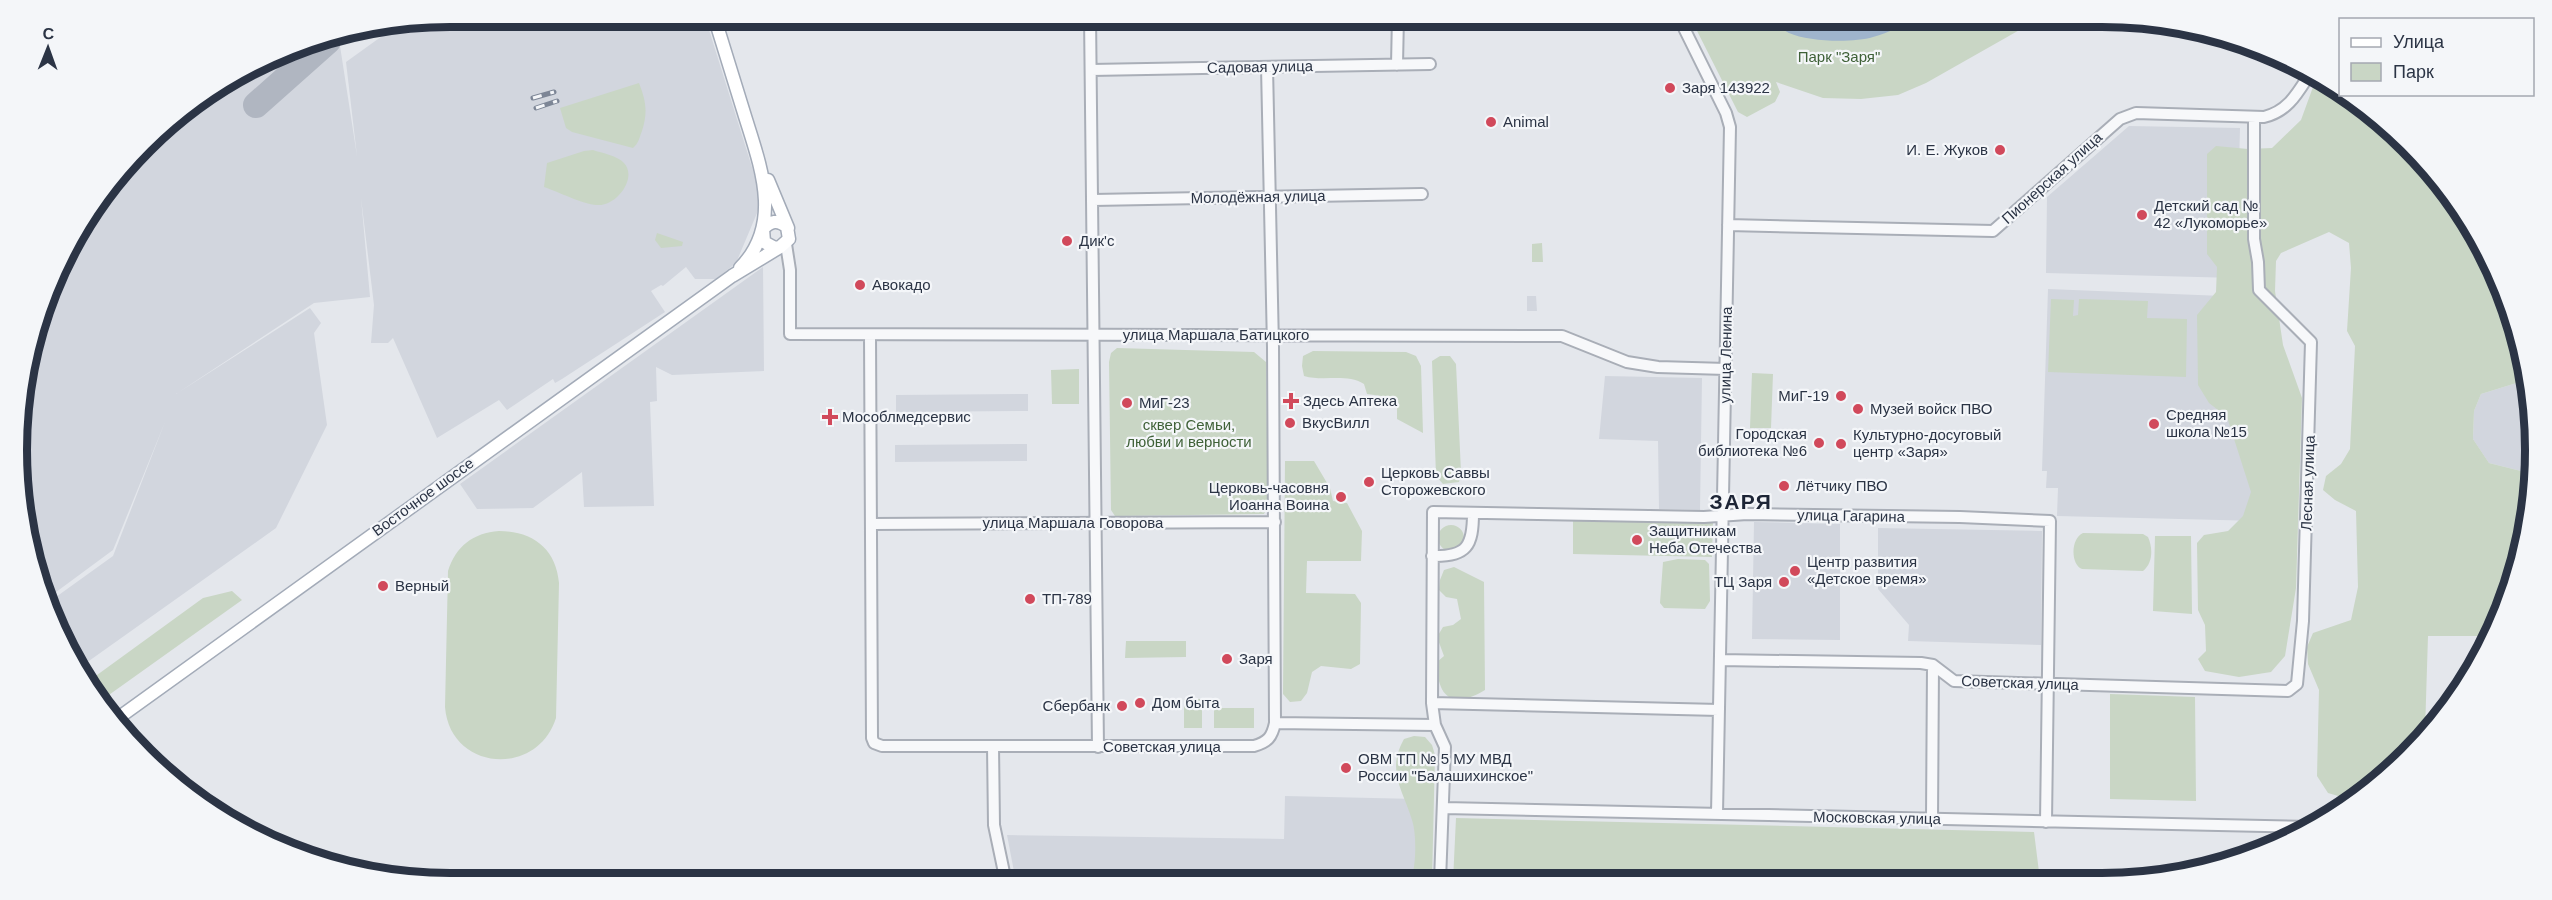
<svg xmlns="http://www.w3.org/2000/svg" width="2552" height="900" font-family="Helvetica,sans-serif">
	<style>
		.built { fill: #d2d6de }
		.green { fill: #c9d6c5 }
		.water { fill: #9fb4cc }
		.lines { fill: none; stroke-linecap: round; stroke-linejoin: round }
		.taxiway { stroke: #b0b6c1; stroke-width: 26 }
		.minor-casing { stroke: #a9aeb7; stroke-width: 14 }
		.major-casing { stroke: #a3abb8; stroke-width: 15 }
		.minor { stroke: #f7f8fa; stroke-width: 10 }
		.major { stroke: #fff; stroke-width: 12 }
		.rail-casing { stroke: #7d8696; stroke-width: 5 }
		.rail { stroke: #f4f6f9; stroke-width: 3; stroke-dasharray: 9; stroke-linecap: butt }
		.poi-dot { fill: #d1495b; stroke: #f4f6f9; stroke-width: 2 }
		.labels { text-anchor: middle; stroke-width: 4.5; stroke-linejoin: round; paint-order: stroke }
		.park-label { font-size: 15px; fill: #3f6138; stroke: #f4f6f9 }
		.street-label { font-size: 15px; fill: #2b3445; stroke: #f4f6f9 }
		.poi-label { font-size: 15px; fill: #2b3445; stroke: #f4f6f9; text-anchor: start }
		.district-label { font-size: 21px; font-weight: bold; letter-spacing: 1.5px; fill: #1d2536; stroke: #f4f6f9 }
		.rim { fill: none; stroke: #2b3445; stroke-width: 8 }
	</style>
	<rect width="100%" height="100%" fill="#e4e7ec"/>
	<path class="built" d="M450 16 705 17 756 180 760 206 736 263 716 279H695L686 267 663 286 661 285 651 291 665 312 562 379 555 383 553 379 507 410 499 400 437 438 393 338 388 343H371L374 305 361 198 370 297 314 303 176 394 310 308 321 323 314 333 327 425 276 528 79 668 49 602 113 556 165 422 113 550 48 598 31 562 17 479 20 394 61 258 106 186 164 124 284 49 338 33 357 156 346 62 403 21Z
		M2129 126 2240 128 2236 278 2046 273 2047 197Z
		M763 267 764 371 672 375 656 367 657 401 650 402 654 506 584 507 582 472 533 508 477 509 460 484Z
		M2048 289 2248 297 2261 521 2057 516 2058 488H2046L2047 471H2042Z
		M1527 296H1536L1537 311H1527Z
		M1605 376 1702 378 1700 510 1659 509 1658 441 1599 439Z
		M2523 381 2529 382 2532 393 2534 472 2521 471 2489 463 2473 439 2474 411 2481 394Z
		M1028 394V411L896 412V395Z
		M1027 444V461L895 462V445Z
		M1754 522 1840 524V640L1752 639Z
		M1878 528 2042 531 2041 645 1908 641 1909 625 1878 589Z
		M1285 796 1417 799V881L1016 882 1007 835 1284 839Z"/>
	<path class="green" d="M1260 17V16L1337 17 1335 24 1324 30 1279 31 1267 30 1262 25Z
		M1690 17H2040L2023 28 1926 83 1898 95 1861 99 1823 98 1776 82 1780 92 1775 102 1747 117 1738 112Z
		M2317 76 2340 90V94L2347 95 2366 106 2428 164 2477 233 2512 310 2529 382 2523 381 2481 394 2474 411 2473 439 2489 463 2521 471 2534 472 2521 562 2481 659V636H2428L2425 731 2388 776 2352 800 2328 793 2317 776 2319 690 2308 664 2307 647 2313 633 2351 620 2358 587 2356 511 2335 500 2323 490 2326 476 2341 464 2350 449 2355 346 2347 331 2351 268 2349 243 2329 232 2281 253 2276 261 2275 291 2283 345 2302 398 2296 588 2285 656 2271 672 2239 677 2205 671 2198 659 2206 651 2205 625 2198 610 2197 543 2204 535 2228 531 2243 516 2251 492 2227 417 2209 403 2198 385 2197 315 2216 292 2217 267 2207 254V154L2216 146 2248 149 2272 148 2301 120Z
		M639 83C646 101 648 112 642 131 639 138 639 143 633 148L572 132 566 128 560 108Z
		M593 150C602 153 618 156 624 163 638 178 616 207 597 205 582 204 559 192 544 187L547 163 584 151Z
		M657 233 683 242 682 246 661 248 655 240Z
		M1542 243 1543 262H1532V244Z
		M2051 299 2074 300 2073 316 2078 315 2079 299 2148 301 2147 318 2187 319 2186 377 2048 372Z
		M1117 348 1254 352 1266 362 1268 505 1264 514 1115 516 1111 510 1109 362 1111 353Z
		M1313 351 1406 352 1416 356 1421 366 1423 433 1397 419V402L1389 397 1367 394 1364 384C1346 373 1324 382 1304 376L1302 366 1303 356Z
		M1440 356H1450L1456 364 1461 472 1459 482 1443 484 1436 476 1432 361Z
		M1079 369V404H1052L1051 370Z
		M1752 373 1773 374 1771 428H1750Z
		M1285 461H1314L1330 488 1333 501 1347 503 1362 531 1361 561H1307L1306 593 1355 594 1361 603 1360 664 1351 669 1321 666 1312 672 1307 693 1301 701 1290 702 1283 694Z
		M1573 519 1713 522 1712 557 1573 554Z
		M1438 538a13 13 0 1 1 26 0a13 13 0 1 1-26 0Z
		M499 531C532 531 556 548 559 583L556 718C537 778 450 771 445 707L448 571C456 546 473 533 499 531Z
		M2083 533 2143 534 2148 537C2153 548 2153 563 2143 571L2082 569C2070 564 2071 538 2083 533Z
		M2155 536H2191L2192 614 2153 611Z
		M1678 559 1705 560 1709 564 1710 601 1705 609 1664 608 1660 603 1663 562Z
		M1454 567 1484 582 1485 690C1452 710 1437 697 1437 662L1444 656 1437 637 1443 627 1453 625 1461 619 1457 599 1446 597 1439 590 1440 580 1444 570Z
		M232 591 242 600 99 702 86 683 203 598Z
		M1126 641H1186V657L1125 658Z
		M2110 694 2195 697 2196 801 2110 799Z
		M1184 699H1202V728H1184Z
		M1214 708H1254V728H1214Z
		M1414 736 1425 737 1432 745 1435 755 1432 881H1411C1416 865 1417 836 1412 820 1403 790 1386 771 1404 739Z
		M1456 818 2034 832 2040 880 1453 881Z"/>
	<path class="water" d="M1773 17H1916C1903 25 1889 33 1873 37 1853 43 1809 42 1789 33 1782 30 1777 22 1773 17Z"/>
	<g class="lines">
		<path class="taxiway" d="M256 105 328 41"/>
		<g class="minor-casing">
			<path id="minor" d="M1090 16 1098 747
				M1678 16 1726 113 1730 127 1717 814
				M1397 65 1398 16
				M1091 70 1430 64
				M1093 200 1422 194
				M1728 225 1993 231 2120 119 2136 113 2264 117C2289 111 2298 92 2311 72
				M786 244 790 270V334L1562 336 1627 362 1658 367 1726 369
				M870 335 872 738 874 743 882 746H1254C1268 742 1272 737 1275 723L1273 347 1267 67
				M871 524 1275 522
				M1432 556C1467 557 1473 546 1473 513
				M1720 660 1921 663 1933 665 1954 681 2288 691 2297 684 2303 621 2311 342 2259 290 2258 262 2254 239V117
				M1432 703 1719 710
				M1275 723 1435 725
				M993 746 994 825 1006 882
				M1444 808 2311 827
				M1932 819 1933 665
				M1440 881 1445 747 1435 725 1432 703 1433 512 1704 517 1747 514 1960 517 2050 521 2046 822"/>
		</g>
		<g class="major-casing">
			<path id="major" d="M714 16C724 49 734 81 744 113 760 165 784 223 740 268
				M768 180 788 228
				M114 721 732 276 780 247 789 239 787 227C778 219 770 221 763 229L764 242 775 248 780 247"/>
		</g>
		<use href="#minor" class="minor"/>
		<use href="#major" class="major"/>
		<g class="rail-casing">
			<path id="rail" d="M533 98 554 92
				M536 108 557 101"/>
		</g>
		<use href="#rail" class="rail"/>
	</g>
	<g class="poi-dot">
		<circle cx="1670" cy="88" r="6"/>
		<circle cx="1491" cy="122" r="6"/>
		<circle cx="2000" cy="150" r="6"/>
		<circle cx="2142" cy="215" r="6"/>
		<circle cx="1067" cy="241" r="6"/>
		<circle cx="860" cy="285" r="6"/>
		<circle cx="1841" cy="396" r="6"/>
		<path d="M1288 392h6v6h6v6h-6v6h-6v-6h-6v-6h6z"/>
		<circle cx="1127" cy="403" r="6"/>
		<circle cx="1858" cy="409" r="6"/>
		<path d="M827 408h6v6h6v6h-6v6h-6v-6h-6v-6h6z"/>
		<circle cx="1290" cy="423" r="6"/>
		<circle cx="2154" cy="424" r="6"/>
		<circle cx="1819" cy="443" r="6"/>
		<circle cx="1841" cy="444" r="6"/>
		<circle cx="1369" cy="482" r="6"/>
		<circle cx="1784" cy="486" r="6"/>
		<circle cx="1341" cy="497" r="6"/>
		<circle cx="1637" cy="540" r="6"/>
		<circle cx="1795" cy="571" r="6"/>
		<circle cx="1784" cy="582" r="6"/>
		<circle cx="383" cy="586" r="6"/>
		<circle cx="1030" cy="599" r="6"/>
		<circle cx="1227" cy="659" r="6"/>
		<circle cx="1140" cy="703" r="6"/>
		<circle cx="1122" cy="706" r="6"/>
		<circle cx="1346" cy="768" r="6"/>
	</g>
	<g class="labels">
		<g class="park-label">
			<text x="1839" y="62">Парк "Заря"</text>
			<text x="1189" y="430">сквер Семьи,<tspan x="1189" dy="17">любви и верности</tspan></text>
		</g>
		<g class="street-label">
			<text transform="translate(1260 67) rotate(-1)" y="5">Садовая улица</text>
			<text transform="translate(2052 178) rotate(-42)" y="5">Пионерская улица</text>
			<text transform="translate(1258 197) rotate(-1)" y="5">Молодёжная улица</text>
			<text x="1216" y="340">улица Маршала Батицкого</text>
			<text transform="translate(1726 355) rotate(-89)" y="5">улица Ленина</text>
			<text transform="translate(2308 483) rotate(-88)" y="5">Лесная улица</text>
			<text transform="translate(423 497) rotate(-36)" y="5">Восточное шоссе</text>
			<text transform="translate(1851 516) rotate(1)" y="5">улица Гагарина</text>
			<text x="1073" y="528">улица Маршала Говорова</text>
			<text transform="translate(2020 683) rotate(2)" y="5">Советская улица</text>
			<text x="1162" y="752">Советская улица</text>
			<text transform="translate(1877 818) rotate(1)" y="5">Московская улица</text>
		</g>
		<g class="poi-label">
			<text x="1682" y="93">Заря 143922</text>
			<text x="1503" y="127">Animal</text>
			<text x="1988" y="155" text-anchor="end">И. Е. Жуков</text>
			<text x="2154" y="211">Детский сад №<tspan x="2154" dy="17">42 «Лукоморье»</tspan></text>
			<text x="1079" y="246">Дик'с</text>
			<text x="872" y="290">Авокадо</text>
			<text x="1829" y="401" text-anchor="end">МиГ-19</text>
			<text x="1303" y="406">Здесь Аптека</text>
			<text x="1139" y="408">МиГ-23</text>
			<text x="1870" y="414">Музей войск ПВО</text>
			<text x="2166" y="420">Средняя<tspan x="2166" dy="17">школа №15</tspan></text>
			<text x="842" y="422">Мособлмедсервис</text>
			<text x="1302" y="428">ВкусВилл</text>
			<text x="1807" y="439" text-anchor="end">Городская<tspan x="1807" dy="17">библиотека №6</tspan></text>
			<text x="1853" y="440">Культурно-досуговый<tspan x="1853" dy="17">центр «Заря»</tspan></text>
			<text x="1381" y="478">Церковь Саввы<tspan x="1381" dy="17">Сторожевского</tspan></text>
			<text x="1796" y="491">Лётчику ПВО</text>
			<text x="1329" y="493" text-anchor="end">Церковь-часовня<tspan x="1329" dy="17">Иоанна Воина</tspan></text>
			<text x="1649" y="536">Защитникам<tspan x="1649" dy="17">Неба Отечества</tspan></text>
			<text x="1807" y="567">Центр развития<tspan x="1807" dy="17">«Детское время»</tspan></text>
			<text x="1772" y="587" text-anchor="end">ТЦ Заря</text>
			<text x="395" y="591">Верный</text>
			<text x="1042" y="604">ТП-789</text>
			<text x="1239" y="664">Заря</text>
			<text x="1152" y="708">Дом быта</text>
			<text x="1110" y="711" text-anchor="end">Сбербанк</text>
			<text x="1358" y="764">ОВМ ТП № 5 МУ МВД<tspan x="1358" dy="17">России "Балашихинское"</tspan></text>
		</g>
		<g class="district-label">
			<text x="1741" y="509">ЗАРЯ</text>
		</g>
	</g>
	<path d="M0 0H2552V900H0ZM450 27H2102A423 423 0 0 1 2525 450V450A423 423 0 0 1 2102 873H450A423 423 0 0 1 27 450V450A423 423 0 0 1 450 27Z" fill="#f4f6f9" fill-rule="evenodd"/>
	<path class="rim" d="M450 27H2102A423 423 0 0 1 2525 450V450A423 423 0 0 1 2102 873H450A423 423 0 0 1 27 450V450A423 423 0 0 1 450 27Z"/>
	<rect x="2339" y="18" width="195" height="78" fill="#f4f6f9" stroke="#a4a8b1" stroke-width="1.5"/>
	<rect x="2351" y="38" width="30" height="9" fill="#ffffff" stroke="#a4a8b1" stroke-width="1.5"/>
	<text x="2393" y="48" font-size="18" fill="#2b3445">Улица</text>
	<rect x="2351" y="63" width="30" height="18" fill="#c9d6c5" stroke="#a4a8b1" stroke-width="1.5"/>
	<text x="2393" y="78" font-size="18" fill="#2b3445">Парк</text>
	<g transform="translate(48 48) rotate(1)" stroke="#f4f6f9" stroke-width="4.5" paint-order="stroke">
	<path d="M0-4.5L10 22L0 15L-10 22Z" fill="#2b3445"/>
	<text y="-9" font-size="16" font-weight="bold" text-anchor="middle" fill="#2b3445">С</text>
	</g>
</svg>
